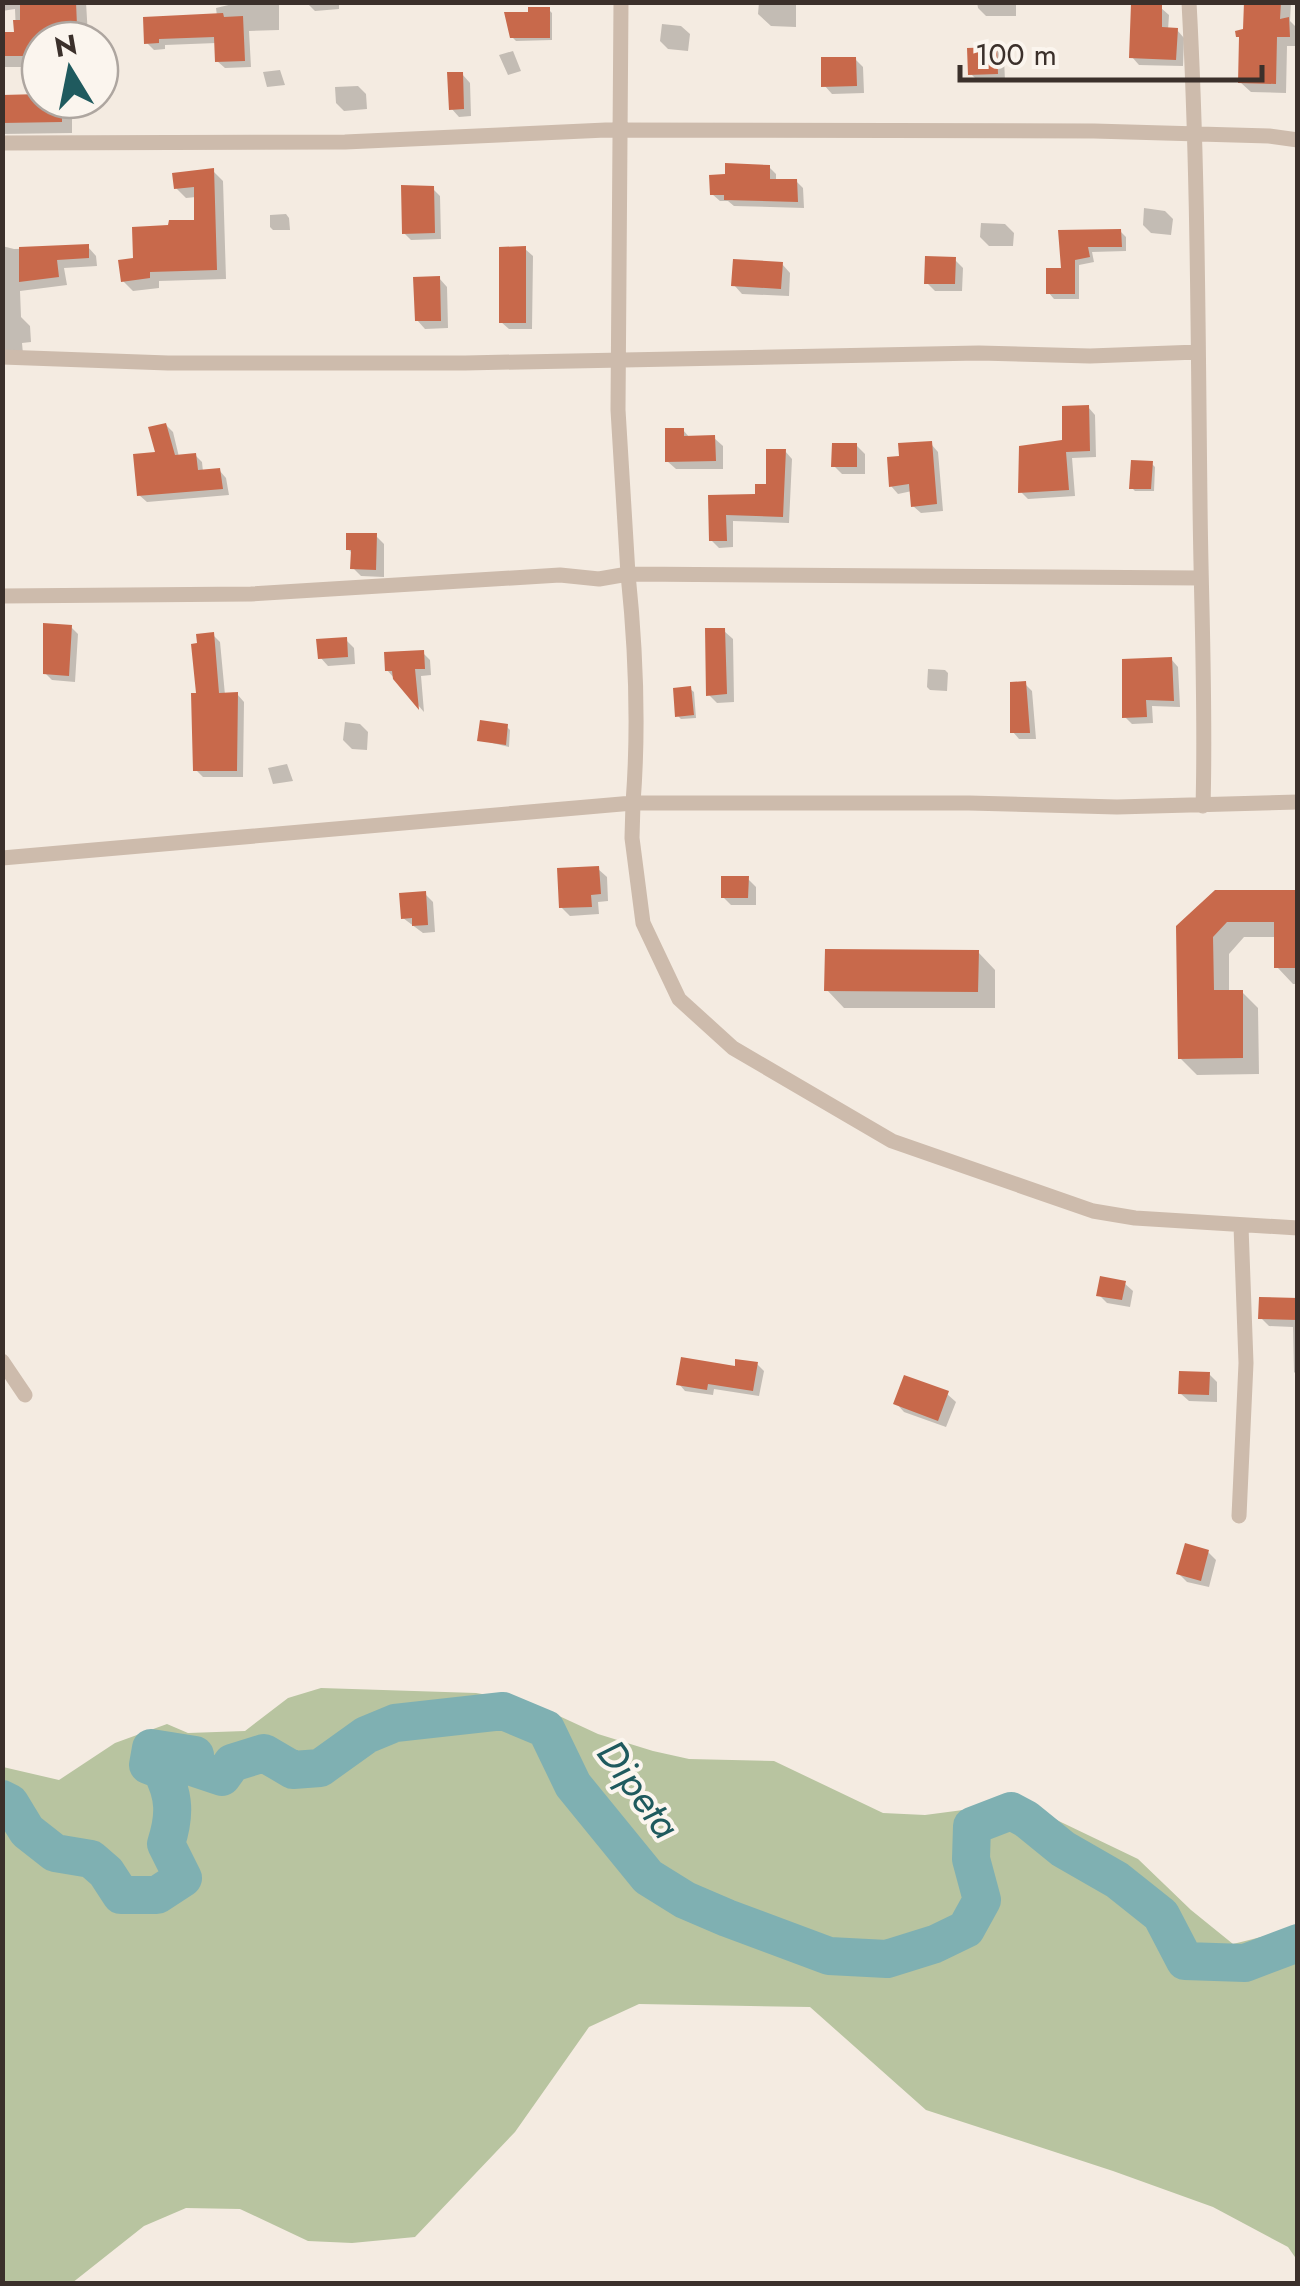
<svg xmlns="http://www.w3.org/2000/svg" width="1300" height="2286" font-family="Jost,sans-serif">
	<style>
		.green { fill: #b8c4a0 }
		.shadow { fill: #0003 }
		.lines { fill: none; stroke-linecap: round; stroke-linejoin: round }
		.river { stroke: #7fb0b2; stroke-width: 38 }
		.building { fill: #c8694b }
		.street { stroke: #cdbbac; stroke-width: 15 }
		.labels { text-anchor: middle; stroke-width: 8; stroke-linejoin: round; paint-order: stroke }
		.water-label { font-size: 40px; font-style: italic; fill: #1f5a5e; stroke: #fbf5ee }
	</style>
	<rect width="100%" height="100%" fill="#f4ebe1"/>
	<path class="green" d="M321 1688 476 1693 529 1702 598 1734 653 1751 689 1759 774 1761 883 1813 925 1815 963 1810 1011 1798 1138 1859 1191 1910 1233 1944 1297 1928V2260L1288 2247 1213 2207 1113 2171 926 2110 810 2007 639 2004 589 2027 515 2132 415 2237 352 2243 308 2241 240 2209 186 2208 144 2226 72 2283H3V1767L59 1780 115 1743 167 1724 188 1733 245 1731 288 1698Z"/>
	<path class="shadow" d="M2 2H86L88 36 82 37V40H40V67H2V34H16L15 9 2 11Z
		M241 2H279V30L249 31 251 67 225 68 217 61 216 43 165 45V49L154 50 146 42 217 16 216 8Z
		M339 2V9L315 11 306 2Z
		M759 2H796V27L771 26 758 14Z
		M977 2H1016V16H986L978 8Z
		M1246 2H1291L1290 21 1298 29V46H1287L1286 93 1251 92 1240 82Z
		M1161 8 1169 15 1168 30H1177L1184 38 1183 66 1139 65 1132 57Z
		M549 10 552 13V40L516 41 512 37Z
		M662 24 681 26 690 34 688 51 668 49 660 41Z
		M996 49 1004 58 1005 81 979 82 971 74Z
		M513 51 521 71 508 75 499 55Z
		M855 59 863 67 864 93 832 94 824 85Z
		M280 70 285 85 267 87 263 72Z
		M462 74 470 83 471 116 459 117 451 108Z
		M358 86 366 94 367 109 344 111 336 103 335 87Z
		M2 97 72 100V133L2 134Z
		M769 167 776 174V181H796L803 188 804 208 734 206 728 201H720L712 194Z
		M213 171 223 181 226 279 159 281V288L133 291 123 281 136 260 197 223 196 197 186 198 176 188Z
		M433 189 440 196 441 239 411 240 404 233Z
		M1144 208 1165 211 1173 219 1171 235 1151 233 1143 225Z
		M286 214 289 218 290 230H273L270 227V215Z
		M981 223 1005 224 1014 233 1013 246H989L980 237Z
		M1120 231 1126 237V251L1092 252 1094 262 1079 265V299H1054L1049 293 1063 271 1061 232Z
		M2 246 14 249 88 247 96 256 97 266 64 268 67 285 20 291 21 317 30 326 31 342 22 343 23 354 2 357Z
		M525 249 533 256 532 329H509L501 322Z
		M955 260 963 268 962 291H935L927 283Z
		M782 264 790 273 789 296 742 294 734 285Z
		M439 278 447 287 448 328 425 329 417 320Z
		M1088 407 1095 415 1096 457 1072 458 1075 496 1028 499 1021 492Z
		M166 425 173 432 179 457 195 455 202 462 203 472 219 470 226 478 229 495 147 502 139 495 158 454Z
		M683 430 690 438H714L723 446V469H676L667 461Z
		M931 444 938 452 943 511 921 513 913 506 912 491 898 494 891 486 902 459Z
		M856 445 865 454V474H842L834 466Z
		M785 451 792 459 789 523 733 521V547L719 548 711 540 710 498 757 497 769 487Z
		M1152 464 1155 467 1154 491H1135L1132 488Z
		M376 536 384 544V577L361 576 353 568V554L348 549Z
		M71 627 78 634 75 682 52 680 45 673Z
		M724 631 733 639 734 702 717 703 709 695Z
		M213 635 220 642 225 695 237 694 244 702 243 777H203L196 770 199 695Z
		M346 640 354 648 355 664 328 666 320 657Z
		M423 653 430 660 431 675 421 676 424 712 387 670Z
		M1171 659 1178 667 1180 707 1152 706 1153 723 1132 724 1125 717Z
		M928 669 945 670 948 673 947 691 930 690 927 687Z
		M1025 684 1032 691 1036 739H1019L1013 732Z
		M690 689 694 692 696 718 681 719 678 716Z
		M345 722 360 724 368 732 367 750 352 749 343 740Z
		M506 726 510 730 509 747 480 740Z
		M287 764 293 781 273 784 268 768Z
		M598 869 607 877 608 901 598 902 599 914 570 916 561 907Z
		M748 879 756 887V905H731L723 897Z
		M1298 892V984H1293L1277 967 1276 937H1244L1229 954V992H1242L1258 1008 1259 1074 1197 1075 1180 1058 1179 927Z
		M425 894 433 902 435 932 423 933 403 918Z
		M978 952 995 970V1008H844L827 990Z
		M1124 1283 1133 1291 1130 1307 1107 1303 1099 1295Z
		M1298 1301V1376L1294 1372 1293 1327 1269 1326 1261 1318Z
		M757 1364 764 1371 759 1396 714 1389 713 1395 685 1391 679 1384Z
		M1209 1374 1217 1382V1402L1189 1401 1180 1393Z
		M947 1394 956 1402 946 1427 904 1412 896 1403Z
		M1208 1552 1216 1560 1209 1587 1187 1582 1179 1574Z"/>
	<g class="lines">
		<path class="river" d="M2 1799 10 1803 27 1831 55 1853 91 1859 106 1872 121 1895H157L183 1878 166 1844C175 1816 175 1796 161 1770L148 1765 151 1748 195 1755V1768L222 1777 232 1763 264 1753 293 1770 320 1768 366 1735 395 1723 503 1711 546 1729 573 1785 648 1877 685 1900 727 1918 829 1956 887 1959 935 1944 966 1929 982 1900 971 1859 972 1826 1011 1811 1026 1819 1063 1849 1117 1880 1161 1915 1185 1961 1245 1963 1298 1943"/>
	</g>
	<path class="building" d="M20 2H76L77 26H72V40H40V56H2V32H14L13 20H20Z
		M1244 2H1281L1280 19 1289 17 1290 37H1277L1276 84 1238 83 1239 37H1236L1235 31 1243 29Z
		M1131 4 1162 5V27L1178 28 1176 60 1129 58Z
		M528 7H550V38H510L504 12H528Z
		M223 13 224 17 243 16 245 61 215 62 214 37 159 39V43L144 44 143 17Z
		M997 47 998 74 968 75 967 48Z
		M821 57H856L857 86 821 87Z
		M447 72H463L464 109 449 110Z
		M40 94V100H62V122L2 123V95Z
		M725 163 770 165V179H797L798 202 724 200V195H710L709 175 725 174Z
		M214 168 217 270 150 272V278L121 282 118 260 133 258 132 227 168 225 169 220H194V187L174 189 172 173Z
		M401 185 434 186 435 233 402 234Z
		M1121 229 1122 247H1088L1090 257 1075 260V294H1046V268H1061L1058 230Z
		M89 244V258L57 260 59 277 19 282V247Z
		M526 246V323H499V247Z
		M925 256 956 257 955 284H924Z
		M733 259 783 262 781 289 731 286Z
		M440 276 441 321H415L413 277Z
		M1089 405 1090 451 1066 452 1069 490 1018 493 1019 446 1062 440V406Z
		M166 423 175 455 196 453 198 470 220 468 223 489 137 496 133 454 155 452 148 427Z
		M665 428H684V436L715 435 716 461 665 462Z
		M932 441 937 504 911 507 909 484 889 487 887 457 899 456 898 443Z
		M832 443H857V467H831Z
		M766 449H786L783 517 726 515 727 541H709L708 495 755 494V484H766Z
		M1131 460 1153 461 1151 489H1129Z
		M346 533H377L376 570 350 569 351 550H346Z
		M43 623 72 625 69 676 43 674Z
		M705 628H725L727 694 706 696Z
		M214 632 219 693 238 692 237 771H193L191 693H196L191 644 197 643 196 634Z
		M347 637 348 657 318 659 316 639Z
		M424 650 425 669H415L419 710 393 679 392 671H385L384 652Z
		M1172 657 1174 701 1146 700 1147 717 1122 718V659Z
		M1026 681 1030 733H1010V682Z
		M691 686 694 715 675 717 673 688Z
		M480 720 508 724 506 745 477 741Z
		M599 866 601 894 591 895 592 907 559 908 557 868Z
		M721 876H749L748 898H721Z
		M1215 890H1298V968H1274V922H1227L1213 937 1214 990H1243V1058L1178 1059 1176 926Z
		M426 891 428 925 412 926V918L401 919 399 893Z
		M825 949 979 950 978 992 824 991Z
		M1100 1276 1126 1281 1122 1300 1096 1296Z
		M1259 1297 1298 1298V1320L1258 1319Z
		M681 1357 735 1366V1359L758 1362 753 1391 708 1384 707 1390 676 1385Z
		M1179 1371 1210 1372 1209 1395 1178 1394Z
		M904 1375 949 1391 938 1421 893 1404Z
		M1185 1543 1209 1550 1201 1581 1176 1574Z"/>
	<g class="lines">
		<path class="street" d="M1189 2C1198 169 1198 336 1200 503 1201 604 1206 705 1203 806
			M2 143 345 142 606 130 1094 131 1269 136 1298 140
			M2 357 168 363H465L979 353 1090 356 1198 352
			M1201 578 628 574C636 651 639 726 633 803H969L1117 807 1298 802
			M2 596 251 594 560 575 599 579 628 574 618 410 621 2
			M2 858 633 803 632 838 643 923 679 999 733 1048 892 1141 1093 1211 1135 1218 1298 1228
			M2 1361 25 1395
			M1239 1516 1246 1363 1241 1226"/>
	</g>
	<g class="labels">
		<g class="water-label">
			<text transform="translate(639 1789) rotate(54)" y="14">Dipeta</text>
		</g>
	</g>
	<rect width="1300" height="2286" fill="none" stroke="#3b302b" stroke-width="10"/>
	<g transform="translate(70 70) rotate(350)"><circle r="48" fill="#fbf5ee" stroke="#aea6a0" stroke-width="2.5"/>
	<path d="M0-8L18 38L0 25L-18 38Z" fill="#1f5a5e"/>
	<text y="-15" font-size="28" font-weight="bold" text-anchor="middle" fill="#3b302b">N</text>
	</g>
	<path d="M960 65v15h302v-15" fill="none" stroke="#3b302b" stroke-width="5"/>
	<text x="975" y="65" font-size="30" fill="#3b302b" stroke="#fbf5ee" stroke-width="8" paint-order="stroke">100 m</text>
</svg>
